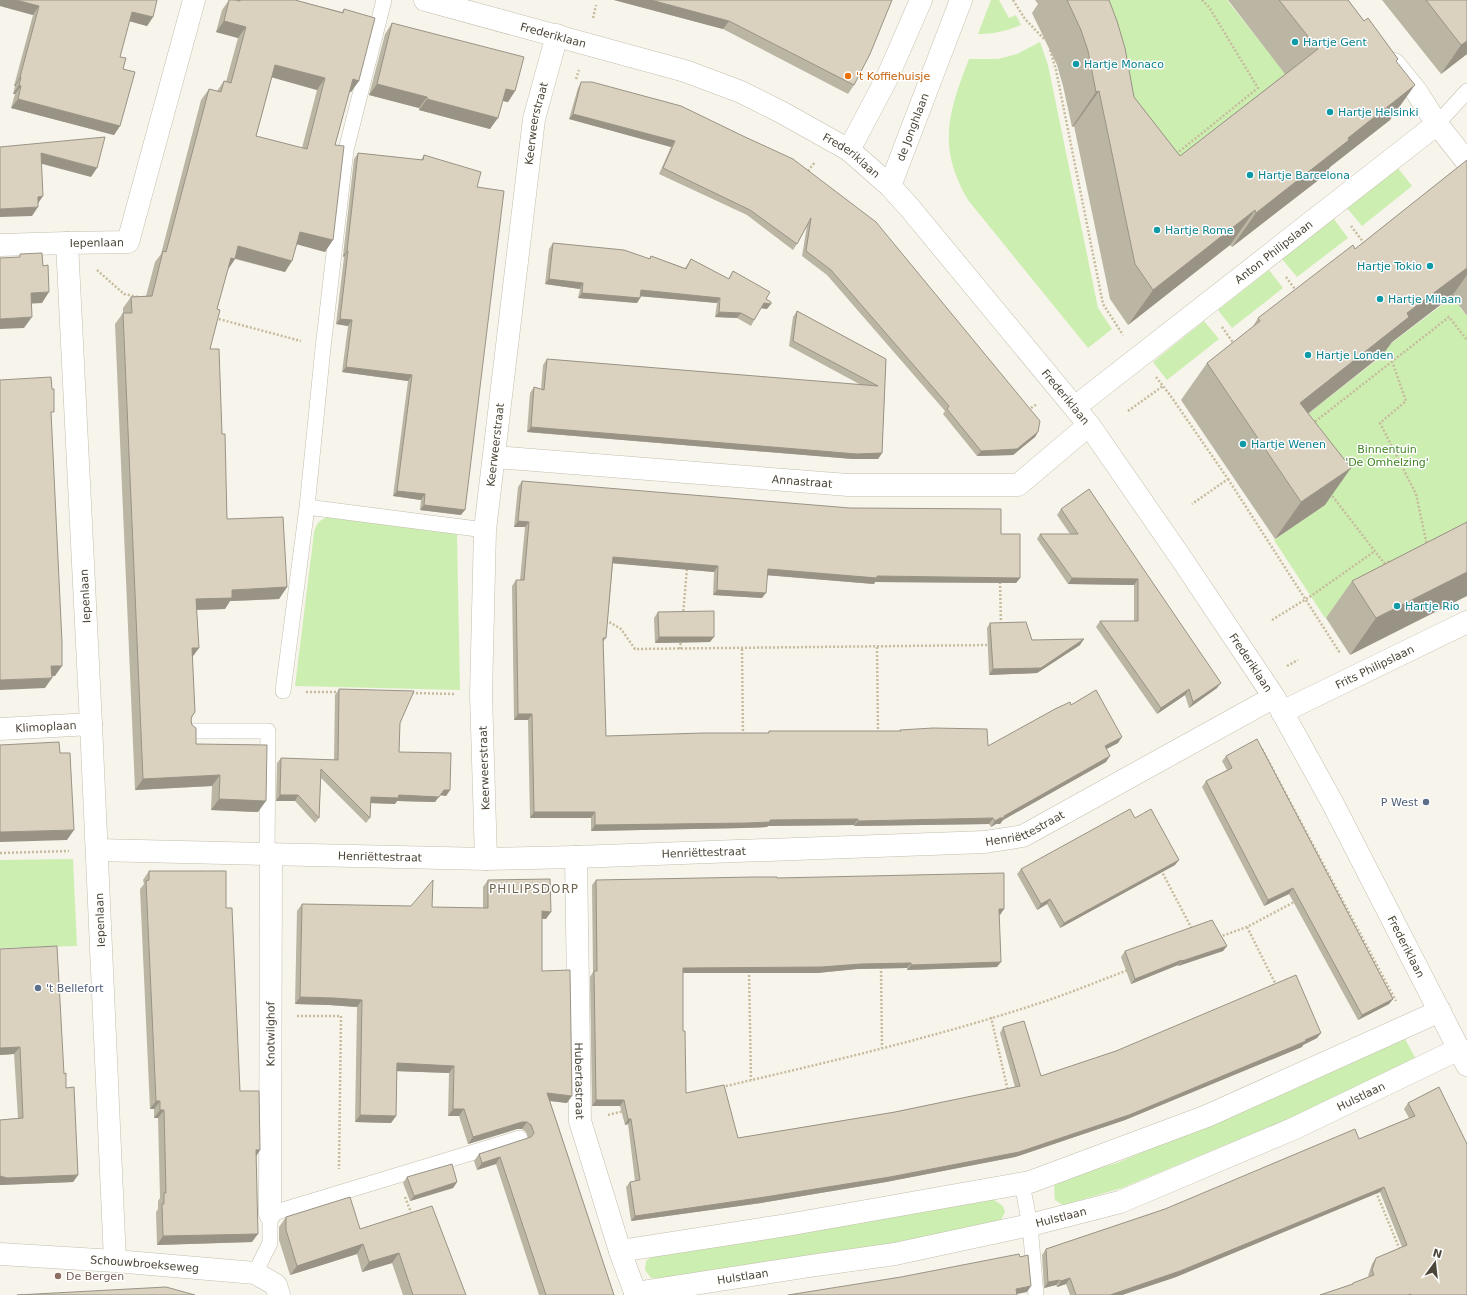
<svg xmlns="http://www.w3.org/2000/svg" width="1467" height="1295" font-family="'DejaVu Sans',sans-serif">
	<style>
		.green { fill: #cdeeb1 }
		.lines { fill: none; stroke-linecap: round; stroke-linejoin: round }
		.service-casing { stroke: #c3bead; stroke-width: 16 }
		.minor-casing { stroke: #c3bead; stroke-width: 23 }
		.tertiary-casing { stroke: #c3bead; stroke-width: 23 }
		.path { stroke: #c6bb9d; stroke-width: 2.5; stroke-dasharray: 2 2; stroke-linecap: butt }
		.service { stroke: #fff; stroke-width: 15 }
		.minor { stroke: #fff; stroke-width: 22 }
		.tertiary { stroke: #fff; stroke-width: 22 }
		.wall { fill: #bbb5a4; fill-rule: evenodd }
		.shaded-wall { fill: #999386 }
		.building { fill: #dad2bf; stroke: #999386; fill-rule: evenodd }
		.culture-dot { fill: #0f9aa8; stroke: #fff; stroke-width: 1.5 }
		.food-dot { fill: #e8710a; stroke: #fff; stroke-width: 1.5 }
		.service-dot { fill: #5c6f8a; stroke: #fff; stroke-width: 1.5 }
		.education-dot { fill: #8d6e63; stroke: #fff; stroke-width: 1.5 }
		.labels { text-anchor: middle; stroke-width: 3; stroke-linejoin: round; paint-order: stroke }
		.street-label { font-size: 11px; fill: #4c4638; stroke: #fff }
		.culture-label { font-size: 11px; fill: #0d838f; stroke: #fff; text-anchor: start }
		.food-label { font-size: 11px; fill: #c56008; stroke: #fff; text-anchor: start }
		.park-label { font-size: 11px; fill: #408524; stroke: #fff }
		.service-label { font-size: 11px; fill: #4e5e75; stroke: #fff; text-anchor: end }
		.education-label { font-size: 11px; fill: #785e54; stroke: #fff; text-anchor: start }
		.neighbourhood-label { font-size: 12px; letter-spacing: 1px; fill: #70654e; stroke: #fff }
	</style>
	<rect width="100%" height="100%" fill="#f7f4eb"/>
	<path class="green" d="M991 0H999L1009 18 1016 15 1021 25C1007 31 993 34 978 34Z
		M1066 0H1227L1295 85 1176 175Z
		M1040 42 1048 65 1098 308 1112 329 1088 348 968 200C937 147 948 113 969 59H998L1017 54Z
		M1398 168 1412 186 1362 226 1347 208Z
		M1334 219 1348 238 1297 277 1282 259Z
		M1269 270 1283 288 1232 328 1218 310Z
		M1459 292 1465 303 1460 308 1467 316V538L1441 558 1325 618 1274 540 1325 505 1281 449 1290 428 1383 355 1381 351Z
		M1204 321 1219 339 1167 380 1153 362Z
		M328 517 457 534 460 690 295 686 314 533C316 524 319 520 328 517Z
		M73 859 77 946 0 948V860Z
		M1405 1039 1417 1061 1293 1117 1122 1188 1063 1205 1055 1200 1054 1186 1063 1178 1117 1163Z
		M991 1198 1003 1206 1005 1212 1000 1222 906 1242 666 1278H651L645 1270 646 1261 654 1255 912 1214Z"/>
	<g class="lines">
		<g class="service-casing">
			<path id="service" d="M1437 124 1467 91
				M307 507 485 530
				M283 691 307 507 323 348 346 150 384 0
				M192 731H268L267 854
				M1022 1184 1030 1225 1036 1295
				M255 1273 270 1243V1214L520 1138"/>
		</g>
		<g class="minor-casing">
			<g id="minor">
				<path d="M1394 64 1416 91 1437 124 1467 162"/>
				<path d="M849 150 887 78 921 0"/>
				<path id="s1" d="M890 186 961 0"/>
				<path d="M0 245 67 243"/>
				<path id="s2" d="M1075 407 1437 124"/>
				<path id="s3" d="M495 457 848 485H1018L1089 425"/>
				<path id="s4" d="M1282 712 1467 622"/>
				<path id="s5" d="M0 729 91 724"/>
				<path id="s6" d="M97 850 486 859 576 857 985 842 1023 836 1274 697"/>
				<path id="s7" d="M576 857 580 1121 620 1251 636 1295"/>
				<path id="s8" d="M486 859 481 694 485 530 534 119 557 35"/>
				<path id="s9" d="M270 1214 271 854"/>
				<path d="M620 1251 787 1225 1030 1182 1207 1116 1440 1011"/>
				<path id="s10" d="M0 1254 115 1261 255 1273 276 1285 279 1295"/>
				<path id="s11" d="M115 1261 91 724 67 243 128 242 194 0"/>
				<path id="s12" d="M635 1293 810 1266 895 1254 1030 1225 1120 1202 1295 1128 1459 1049"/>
			</g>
		</g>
		<g class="tertiary-casing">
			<g id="tertiary">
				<path id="s13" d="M425 0 685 71 741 92 781 112 849 150 890 186 909 207 1089 425 1181 558 1274 697 1332 802 1467 1065"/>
			</g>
		</g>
		<path class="path" d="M1013 0 1025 19 1045 40
			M593 18 596 5
			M1050 50 1056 70 1103 304 1123 335
			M576 79 579 70
			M1176 154 1258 88 1209 7 1202 0
			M808 171 815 162
			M1351 226 1364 243
			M97 270 124 294 138 297
			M1286 277 1297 292
			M215 318 301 341
			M1222 327 1234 344
			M1392 361 1406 401 1380 423 1416 494 1427 545
			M1156 377 1170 395 1228 479 1192 504
			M1031 408 1037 404
			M1128 411 1163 386
			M1312 424 1449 317 1467 340
			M1228 479 1340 653
			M1330 493 1384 563 1393 561
			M1000 582 1001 625
			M683 615 687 568
			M606 620 621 629 635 649 990 645
			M1272 620 1311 596 1375 551
			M877 647 878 734
			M680 649 681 639
			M742 649 743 736
			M1287 666 1298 660
			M306 692H339
			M412 693 455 694
			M1262 749 1396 1001
			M0 853 69 851
			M1161 870 1192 929
			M1247 927 1276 985
			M1219 937 1247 927 1296 901
			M881 967 882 1048
			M749 971 751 1080
			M297 1016H341L339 1169
			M991 1017 1008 1091
			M722 1087C829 1062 936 1037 1040 1003 1070 993 1099 981 1128 970
			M608 1115 624 1111
			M1376 1192 1400 1250
			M405 1197 412 1215"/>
		<use href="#service" class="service"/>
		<use href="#minor" class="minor"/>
		<use href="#tertiary" class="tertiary"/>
	</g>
	<path class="wall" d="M0 0 153 17 147 26 129 21 120 57 123 69 120 126 114 135 11 108 15 94H13L15 86H14L33 15 0 6Z
		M229 0H295L342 12 344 9 359 80 351 92H349L335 145 325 252 297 244 285 272 235 259 228 269 217 309 210 349 222 434 227 519 287 587 279 599 230 601 225 609 197 610 192 657 195 712 192 717 191 720 196 744 258 812 211 810 212 786 135 790 115 324 123 313V308L131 297 146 296 155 262 161 254 201 100 209 89 217 91 224 81 226 82 238 38 216 32 222 10ZM272 77 317 90 302 148 256 136Z
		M614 0H892L854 85 848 94 723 29Z
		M1035 0H1109L1134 97 1180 156 1285 74 1228 0H1348L1396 62 1390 120 1330 167 1325 175 1232 247 1230 245 1128 325 1110 299 1074 126 1072 127 1063 86 1057 65 1032 13 1038 4Z
		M1382 0H1467V54L1441 74Z
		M392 23 515 91 508 102 503 101 490 129 419 110V108L369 95 385 34Z
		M581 82 743 136 1038 432 1035 437 1013 455 977 456 943 414 945 411 827 275 802 256 807 226 797 244 793 250 747 215 659 174 671 147 569 119 578 88Z
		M358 153 421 160 424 155 477 187 461 515 420 510 421 500 393 496 408 381 342 372 348 326 336 324 344 257 343 256 354 159Z
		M1467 160V316L1452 296 1392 342 1383 354 1308 414 1325 505 1275 539 1181 400 1207 363 1252 328 1258 318 1355 249Z
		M553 243 649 259 651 256 685 268 691 259 728 279 733 271 766 299 767 309 761 308 751 326 737 318 715 317 717 303 641 296 640 298 637 303 578 298 580 289 545 284 549 249Z
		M797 311 886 359 882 453 878 459H853L527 432 530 393 534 387 541 389 543 365 547 359 861 385 789 346 793 317Z
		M522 481 1001 534 1020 578 1016 583 875 582 874 584 767 575 762 598 713 595 714 572 613 563 606 638 603 642 606 736 768 733 769 731H899L900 730 988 746 1071 705 1118 743 1106 749V762L1003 820 1000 824H996L991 827 989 824 854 826V825L768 826 767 827 743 828 591 831V818H530L528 720H514L512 586 516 580H520L525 527H514L518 487Z
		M1089 489 1217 688 1189 708 1185 695 1157 714 1096 627 1100 621H1134V585L1068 584 1037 539 1040 534H1070L1057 515 1061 509Z
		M1467 522 1350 655 1326 618 1352 581Z
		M658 612 710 642 655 643 654 618Z
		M990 623 1032 640 1080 645 1037 673 989 675 987 628Z
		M339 689 400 723 399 752 450 790 446 796 440 795 435 802 397 801 395 804 371 803 370 818 366 823 321 778 319 818 315 823 295 801H276L277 763 281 758 334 760 335 695Z
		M1226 756 1393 999 1389 1004 1358 1020 1289 894 1264 906 1202 787 1206 781 1227 770 1222 761Z
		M1135 818 1175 865 1060 928 1047 904 1037 910 1017 874 1021 869Z
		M149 871 226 908 240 1091 260 1150 256 1156 252 1242 157 1245 156 1212 158 1209V1201L160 1198 158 1118H154V1109H150L140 889 144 884 143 880Z
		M777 878 1000 915H999L997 967 907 970V968L857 969 817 973H683V1031L686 1093 738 1138 895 1112 1015 1087 1000 1033 1003 1027 1041 1076 1317 1038 1303 1045 1302 1047 1125 1120 1015 1157 886 1182 761 1203 631 1221 626 1187 630 1182 635 1181 628 1124 625 1125 620 1106H592L590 977 593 972 592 885 596 880Z
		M488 880 546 919H542V971L567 1103 550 1101 614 1295H539L496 1164 477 1170 474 1161 479 1154 528 1138 526 1132 522 1129H517L468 1144 459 1116H448L449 1073 397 1071 396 1116 391 1123 355 1122 357 1007 329 1005 295 1004 297 911 302 904 432 907 483 908V887Z
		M1227 946 1223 951 1178 966V965L1131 984 1121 957 1125 951Z
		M0 949 64 1074 66 1088 78 1175 73 1182 0 1185V1120L18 1118 14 1054 0 1055Z
		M1439 1087 1467 1295H1320L1352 1284 1353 1283 1369 1277 1368 1276 1372 1264 1376 1258 1402 1247 1380 1192 1176 1277 1122 1295H1070L1066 1284 1057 1287 1056 1285 1044 1288 1042 1255 1046 1249 1165 1209 1359 1139 1409 1118 1404 1109 1408 1103Z
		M407 1177 457 1182 453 1188 410 1201 403 1183Z
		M286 1217 360 1229 466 1295H403L392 1263 362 1272 357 1254 290 1275 279 1240V1227Z"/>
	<path class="shaded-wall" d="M0 0H16L39 6 33 15 0 6Z
		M614 0H651L729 21 723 29Z
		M132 12 153 17 147 26 125 20Z
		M224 21 246 27 238 38 216 32Z
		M1467 41V54L1441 74 1461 45Z
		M275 65 325 78 317 90 267 76Z
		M20 77H21L15 86H14Z
		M353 79 359 81 351 92 345 91Z
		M377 84 427 97 419 108 369 95Z
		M19 85 21 86 15 94H13Z
		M1415 85 1390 120 1330 167 1325 175 1232 247 1256 213 1348 138Z
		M506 89 515 91 508 102 498 100Z
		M1099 91 1074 126 1072 127 1096 92Z
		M18 99 120 126 114 135 11 108Z
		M427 99 498 118 490 129 419 110Z
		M573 114 675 141 671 147 569 119Z
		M41 153 97 168 91 177 35 162Z
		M43 196 37 205 38 197Z
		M38 207 32 216 0 217V209Z
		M1255 210 1230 245 1128 325 1153 290Z
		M300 232 333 240 325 252 292 243Z
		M238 246 292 261 285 272 230 257Z
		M347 251H348L344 257 343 256Z
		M231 258 235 259 227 271Z
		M1467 268V275L1452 296 1392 342 1383 354 1274 440 1300 403 1407 313Z
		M549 279 583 283 580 289 545 284Z
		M641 290 720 298 717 303 637 296Z
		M49 292 42 303 23 304 31 293Z
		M582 293 640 298 637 303 578 298Z
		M764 303 771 304 767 309 760 308Z
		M719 312 741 313 737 318 715 317Z
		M32 317 24 328 0 329V319Z
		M340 319 352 320 348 326 336 324Z
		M346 367 412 375 408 381 342 372Z
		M531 427 882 453 878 459H853L527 432Z
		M1038 432 1035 437 1013 455 977 456 981 451Z
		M1351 468 1325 505 1275 539 1301 502Z
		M397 491 425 494 421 500 393 496Z
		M424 505 465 510 461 515 420 510Z
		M518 521 529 522 525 527H514Z
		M613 557 718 566 714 572 609 563Z
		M768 569 877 576 1020 578 1016 583 875 582 874 584 764 575Z
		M1467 572V596L1350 655 1376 618Z
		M1072 578 1138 579 1134 585 1068 584Z
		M287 587 279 599 230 601 225 609 188 610 196 599 232 590Z
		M717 590 766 593 762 598 713 595Z
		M659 637H714L710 642 655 643Z
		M1084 639 1080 645 1037 673 989 675 993 669Z
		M192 648H199L191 659Z
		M51 666H62L55 676 44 677Z
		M52 678 45 688 0 690V680Z
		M1221 683 1217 688 1189 708 1193 702Z
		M1189 689 1185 695 1157 714 1161 708Z
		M518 714H532L528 720H514Z
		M1122 737 1118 743 1101 752 1105 746Z
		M1110 756 1106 762 1003 820 1000 824H996L991 827 995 821Z
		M220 775 212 786 135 790 143 779Z
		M444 790H450L446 796 440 795 435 802 397 801 395 804 368 803 371 797Z
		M280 795H298L295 801H276Z
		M219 799 266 801 258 812 211 810Z
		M534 812H595L591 818H530Z
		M993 818 989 824 854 826 858 821Z
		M858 819 854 825 768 826 767 827 743 828 591 831 595 825 770 820Z
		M74 830 67 840 0 842V832Z
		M1179 860 1175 865 1060 928 1064 923Z
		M1293 888 1289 894 1264 906 1268 900Z
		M1050 899 1047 904 1037 910 1041 904Z
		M999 909H1004L1000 915H995Z
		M542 911 551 912 546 919 537 918Z
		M1227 946 1223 951 1178 966 1182 961Z
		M1182 960 1178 965 1131 984 1135 979Z
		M1001 962 997 967 907 970 911 965Z
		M911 963 907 968 857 969 817 973H679L683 968Z
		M300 997 334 998 362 1000 357 1007 329 1005 295 1004Z
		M1393 999 1389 1004 1358 1020 1362 1015Z
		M1321 1033 1317 1038 1303 1045 1302 1047 1125 1120 1015 1157 886 1182 761 1203 631 1221 635 1216 1305 1040Z
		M20 1047 14 1054 0 1055V1048Z
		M397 1063 454 1066 449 1073 393 1071Z
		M547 1093 572 1096 567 1103 542 1100Z
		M596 1100H624L620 1106H592Z
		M156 1101H160L154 1109H150Z
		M453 1109H464L459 1116H448Z
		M160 1110H164L158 1118H154Z
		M360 1115 396 1116 391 1123 355 1122Z
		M628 1119H631L628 1124 625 1125Z
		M522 1122H527L522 1129H517L468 1144 473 1137Z
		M256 1150H260L255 1158Z
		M500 1157 496 1164 477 1170 482 1163Z
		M78 1175 73 1182 0 1185V1176Z
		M457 1182 453 1188 410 1201 414 1196Z
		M1384 1187 1380 1192 1176 1277 1122 1295H1110Z
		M258 1234 252 1242 157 1245 163 1236Z
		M363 1244 357 1254 290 1275 297 1266Z
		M399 1253 392 1263 362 1272 369 1262Z
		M1070 1278 1066 1284 1057 1287 1061 1281Z
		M1060 1280 1056 1285 1044 1288 1048 1282Z
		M1031 1286 1027 1292 1012 1295 1016 1289Z"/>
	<path class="building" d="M16 0H157L153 17 132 12 120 57 126 58 123 69 135 72 120 126 18 99 21 86 19 85 21 77H20L39 6Z
		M229 0H235L240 1V0H295L343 13 344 9 375 18 359 80V81L353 79 335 145 344 146 333 240 300 232 292 261 238 246 235 259 231 258 217 309 220 310 210 349H219L222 434H225L227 519 283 517 287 587 232 590V598L196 599 199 648H192L195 712 192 716 191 720 192 725 196 728V744L267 745 266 801 219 799 220 775 143 779 123 313H132L131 297 152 296 163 251 166 252 209 89 221 92 224 81 231 83 246 27 224 21ZM275 65 325 78 307 149 256 136Z
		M651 0H892L870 54 854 85 729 21Z
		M1067 0H1109L1117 21 1125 48 1134 97 1180 156 1318 49 1279 0H1348L1364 21 1368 18 1398 59 1396 61 1415 85 1348 138 1349 140 1256 213 1255 210 1153 290 1135 264 1099 91 1096 92 1088 51 1081 30Z
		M1426 0H1467V41L1461 45Z
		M392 23 524 57 515 91 506 89 498 118 427 99V97L377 84Z
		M581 82H592L681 106 743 136 793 159 876 222 1040 421 1038 432 1017 449 981 451 947 409 949 406 831 270 806 251 811 218 797 244 750 210 663 168 675 141 573 114Z
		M105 137 97 168 41 153 43 196 38 197V207L0 209V147Z
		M358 153 423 160 424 155 481 172 477 187 504 191 465 510 424 505 425 494 397 491 412 375 346 367 352 320 340 319 348 251H347Z
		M1467 160V268L1407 313 1409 317 1300 403 1351 468 1301 502 1207 363 1260 321 1258 318 1353 245 1355 249Z
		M553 243 624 250 650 259 651 256 686 269 691 259 729 279 733 271 770 292 766 299 771 302V304L764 303 754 320 741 313 719 312 720 298 641 290 640 298 582 293 583 283 549 279Z
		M42 253 43 266 48 265 49 292 31 293 32 317 0 319V258L20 257V254Z
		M797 311 886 359 882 453 857 454 531 427 534 387 544 390 547 359 878 386 793 341Z
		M51 377 52 389H54V412H51L62 642V666H51L52 678 0 680V380Z
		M522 481 850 508 1001 509V534H1020V578L877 576V578L768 569 766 593 717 590 718 566 613 557 606 638H603L606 736 703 733H769V731H901L900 730 933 728 987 729 988 746 1055 709 1070 702 1071 705 1096 690 1122 737 1105 746 1110 756 1004 816V818H1000L995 821 993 818 858 821V819L770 820V822L747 823 595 825V812H534L532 714H518L516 580H524L529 522 518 521Z
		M1089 489 1221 683 1193 702 1189 689 1161 708 1100 621H1138V579L1072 578 1040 534H1078L1061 509Z
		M1467 522V572L1376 618 1352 581Z
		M714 611V637H659L658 612Z
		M1026 622 1032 640 1084 639 1041 668 993 669 990 623Z
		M339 689 414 691 400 723 399 752 451 753 450 790H444L439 797 399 795 398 798 371 797 370 818 321 769 319 818 298 795H280L281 758 338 760Z
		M1257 739 1393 999 1362 1015 1293 888 1268 900 1206 781 1232 768 1226 756Z
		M59 742 60 753H70L74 830 0 832V745Z
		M1130 809 1135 818 1151 809 1179 860 1064 923 1050 899 1041 904 1021 869Z
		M149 871H226V908H232L240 1091H259L260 1150H256L258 1234 163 1236 162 1204H164V1193H166L164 1110H160V1101H156L146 881 149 880Z
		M1004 873V909H999L1001 962 911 965V963L861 964 821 967 683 968V1031H685L686 1093 724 1085 738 1138 895 1112 1020 1086 1003 1027 1024 1021 1041 1076 1116 1051 1296 975 1321 1033 1305 1040 1306 1041 1129 1115 1019 1152 890 1177 765 1197 635 1216 630 1182 640 1180 631 1119H628L624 1100H596L594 971H597L596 880 754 877H777V878Z
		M550 879 551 912 542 911V971L570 970 572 1096 547 1093 614 1295H546L500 1157 482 1163 479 1154 531 1137 534 1133 531 1125 527 1122H522L473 1137 464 1109H453L454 1066 397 1063 396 1116 360 1115 362 1000 334 998 300 997 302 904 411 906 433 880 432 907 488 908V880Z
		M1212 920 1227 946 1182 961V960L1135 979 1125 951Z
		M57 946 64 1074 66 1073V1088L74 1087 78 1175 7 1178 0 1176V1120L23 1118 20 1047 0 1048V949Z
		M1439 1087 1467 1144V1295H1411V1294L1408 1295H1320L1353 1284V1283L1374 1275 1372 1270 1376 1258 1407 1245 1384 1187 1180 1271 1110 1295H1076L1070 1278 1061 1281 1060 1280 1048 1282 1046 1249 1165 1209 1355 1129 1359 1139 1415 1116 1408 1103Z
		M452 1164 457 1182 414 1196 407 1177Z
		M350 1197 360 1229 432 1206 466 1295H413L399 1253 369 1262 363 1244 297 1266 286 1230V1217Z
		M1019 1254 1020 1257 1028 1255 1031 1286 1016 1289 1017 1295H788L901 1277Z
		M166 1287 195 1295H17Z"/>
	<g class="culture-dot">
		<circle cx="1295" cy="42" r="4"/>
		<circle cx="1076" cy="64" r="4"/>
		<circle cx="1330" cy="112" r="4"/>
		<circle cx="1250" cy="175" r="4"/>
		<circle cx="1157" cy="230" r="4"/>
		<circle cx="1430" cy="266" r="4"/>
		<circle cx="1380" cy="299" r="4"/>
		<circle cx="1308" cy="355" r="4"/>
		<circle cx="1243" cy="444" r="4"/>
		<circle cx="1397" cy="606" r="4"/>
	</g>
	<circle class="food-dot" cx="848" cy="76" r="4"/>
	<g class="service-dot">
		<circle cx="1426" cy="802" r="4"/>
		<circle cx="38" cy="988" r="4"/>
	</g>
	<circle class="education-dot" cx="58" cy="1276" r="4"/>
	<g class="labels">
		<g class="street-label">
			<text dy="4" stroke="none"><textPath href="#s13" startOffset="133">Frederiklaan</textPath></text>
			<text dy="4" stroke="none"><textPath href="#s8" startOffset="739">Keerweerstraat</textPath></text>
			<text dy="4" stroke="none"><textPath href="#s1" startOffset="63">de Jonghlaan</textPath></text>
			<text dy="4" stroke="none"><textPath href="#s13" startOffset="457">Frederiklaan</textPath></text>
			<text dy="4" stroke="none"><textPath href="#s11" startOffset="1049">Iepenlaan</textPath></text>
			<text dy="4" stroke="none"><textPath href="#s2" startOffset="252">Anton Philipslaan</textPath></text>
			<text dy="4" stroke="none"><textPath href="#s13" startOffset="781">Frederiklaan</textPath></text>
			<text dy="4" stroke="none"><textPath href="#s8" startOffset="415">Keerweerstraat</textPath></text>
			<text dy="4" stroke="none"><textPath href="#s3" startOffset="308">Annastraat</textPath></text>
			<text transform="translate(85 596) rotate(-93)" y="4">Iepenlaan</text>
			<text dy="4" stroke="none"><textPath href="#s13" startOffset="1105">Frederiklaan</textPath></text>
			<text dy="4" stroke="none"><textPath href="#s4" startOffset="103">Frits Philipslaan</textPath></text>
			<text dy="4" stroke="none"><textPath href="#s5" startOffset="46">Klimoplaan</textPath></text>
			<text transform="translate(484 768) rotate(-92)" y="4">Keerweerstraat</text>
			<text dy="4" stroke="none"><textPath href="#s6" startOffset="931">Henriëttestraat</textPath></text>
			<text dy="4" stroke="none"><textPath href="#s6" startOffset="607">Henriëttestraat</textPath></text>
			<text dy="4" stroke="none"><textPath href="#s6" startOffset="283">Henriëttestraat</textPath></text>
			<text transform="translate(100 920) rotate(-92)" y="4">Iepenlaan</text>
			<text dy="4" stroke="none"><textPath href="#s13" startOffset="1429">Frederiklaan</textPath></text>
			<text dy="4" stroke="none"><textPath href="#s9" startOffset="180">Knotwilghof</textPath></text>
			<text dy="4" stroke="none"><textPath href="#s7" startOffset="224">Hubertastraat</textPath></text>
			<text dy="4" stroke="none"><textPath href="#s12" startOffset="757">Hulstlaan</textPath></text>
			<text dy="4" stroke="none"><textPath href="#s12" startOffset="433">Hulstlaan</textPath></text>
			<text dy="4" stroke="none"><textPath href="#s10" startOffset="145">Schouwbroekseweg</textPath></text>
			<text dy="4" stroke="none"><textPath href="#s12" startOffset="109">Hulstlaan</textPath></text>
		</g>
		<g class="culture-label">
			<text x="1303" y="46">Hartje Gent</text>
			<text x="1084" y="68">Hartje Monaco</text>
			<text x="1338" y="116">Hartje Helsinki</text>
			<text x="1258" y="179">Hartje Barcelona</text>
			<text x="1165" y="234">Hartje Rome</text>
			<text x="1422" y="270" text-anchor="end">Hartje Tokio</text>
			<text x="1388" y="303">Hartje Milaan</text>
			<text x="1316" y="359">Hartje Londen</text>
			<text x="1251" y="448">Hartje Wenen</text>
			<text x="1405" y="610">Hartje Rio</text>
		</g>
		<g class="food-label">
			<text x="856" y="80">'t Koffiehuisje</text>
		</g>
		<g class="park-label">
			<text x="1387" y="453">Binnentuin<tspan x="1387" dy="13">'De Omhelzing'</tspan></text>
		</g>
		<g class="service-label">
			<text x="1418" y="806">P West</text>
			<text x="46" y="992" text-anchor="start">'t Bellefort</text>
		</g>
		<g class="education-label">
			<text x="66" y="1280">De Bergen</text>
		</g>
		<g class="neighbourhood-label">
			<text x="534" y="893">PHILIPSDORP</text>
		</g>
	</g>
	<g transform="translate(1435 1263) rotate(15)" stroke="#ffffff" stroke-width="3" paint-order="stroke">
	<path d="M0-3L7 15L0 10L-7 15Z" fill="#4c4638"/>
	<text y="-6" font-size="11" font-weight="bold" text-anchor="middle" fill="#4c4638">N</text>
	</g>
</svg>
